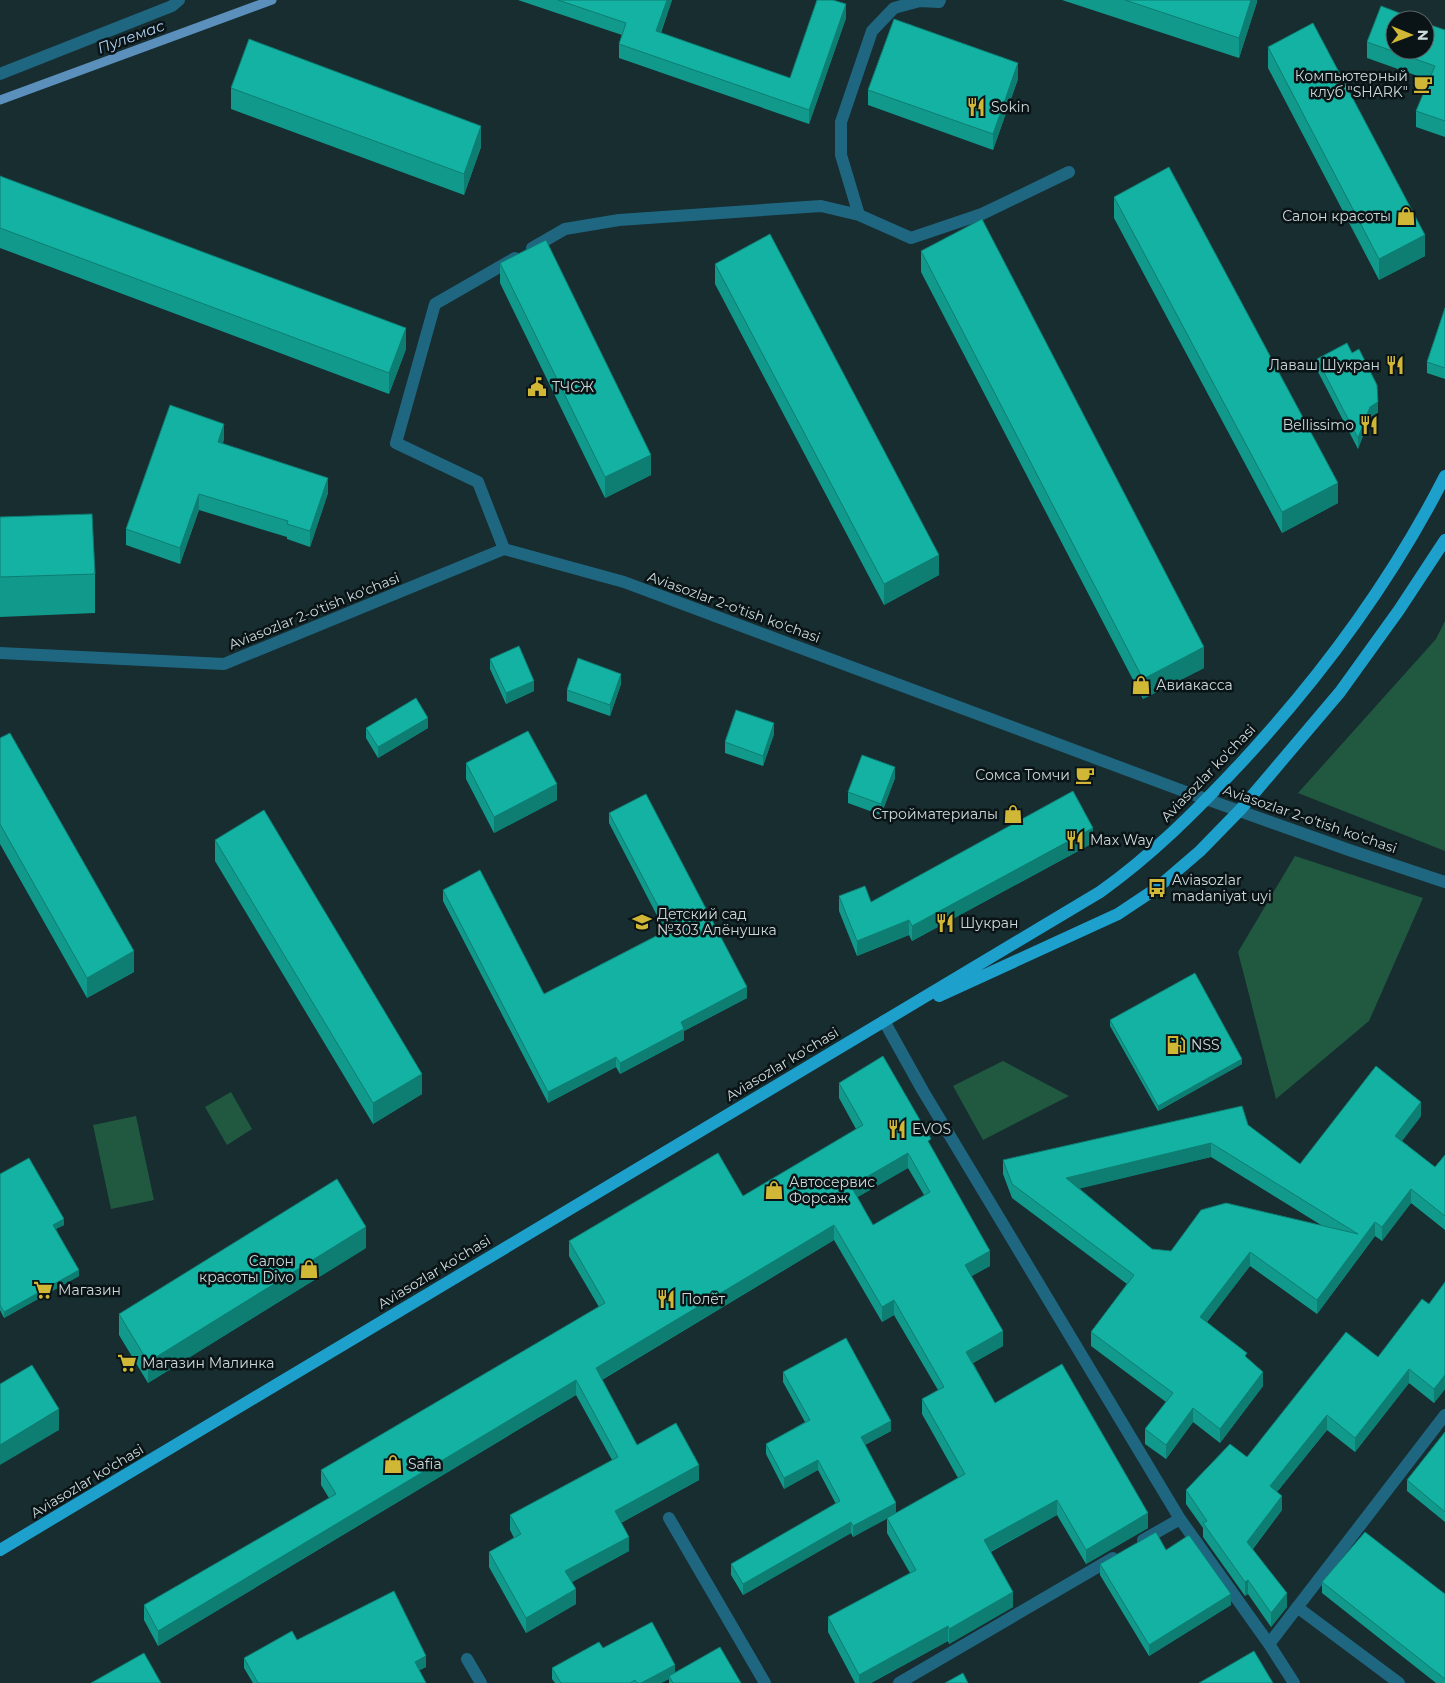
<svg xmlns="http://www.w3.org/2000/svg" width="1445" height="1683" font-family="Montserrat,sans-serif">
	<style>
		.green { fill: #205940 }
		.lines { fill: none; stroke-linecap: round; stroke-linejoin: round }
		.stream { stroke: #5b90bc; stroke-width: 9 }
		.minor { stroke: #1f6781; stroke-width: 12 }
		.major { stroke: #1da0cc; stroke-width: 12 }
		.wall { fill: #11998c; fill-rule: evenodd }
		.shaded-wall { fill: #0e7d72 }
		.building { fill: #14b2a3; stroke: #0e7d72; fill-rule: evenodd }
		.labels { text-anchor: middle; stroke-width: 5; stroke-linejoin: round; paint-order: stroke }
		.poi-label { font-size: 14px; fill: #ccd9da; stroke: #0a1315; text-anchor: start }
		.street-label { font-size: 14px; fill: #ccd9da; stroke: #0a1315 }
		.water-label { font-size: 15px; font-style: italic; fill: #b0d2f4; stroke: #0a1315 }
	</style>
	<rect width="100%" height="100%" fill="#172d30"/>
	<path class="green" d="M1445 621V851L1298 793 1436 639Z
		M1295 856 1423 898 1369 1021 1276 1099 1238 952Z
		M1003 1061 1069 1096 983 1140 953 1086Z
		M231 1092 252 1129 227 1145 205 1107Z
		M136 1116 154 1200 111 1209 93 1125Z"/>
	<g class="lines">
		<path class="stream" d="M0 100 272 0"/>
		<path class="minor" d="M0 74 172 6 179 0
			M859 215 911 238 982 214 1069 172
			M532 248 565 229 619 220 821 206 859 215 841 155V122L872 31 894 8 920 1 939 2 940 0
			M504 549 478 482 396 443 435 304 515 258
			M0 653 224 664 504 549 624 582 1178 789 1349 850 1445 882
			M884 1021 923 1091 1180 1519 1269 1644 1445 1415
			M669 1518 765 1683
			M1143 1540 1180 1519
			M1297 1607 1399 1683
			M1269 1644 1294 1683
			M467 1659 481 1683
			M899 1683 1113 1558"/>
		<path class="major" d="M939 996 1118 914 1157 888 1200 851 1240 810 1340 692 1399 610 1445 540
			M0 1550 1100 892C1152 855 1196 811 1239 765 1320 678 1391 582 1445 476"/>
	</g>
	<path class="wall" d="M518 0H672L661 33 790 78 846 18 809 124 619 58V44L622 35Z
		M1062 0H1257V2L1239 58Z
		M1445 30V137L1416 127V111L1429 80 1367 58V42Z
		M1268 47 1425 256 1379 280 1268 68Z
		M1018 79 993 150 868 105V90Z
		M231 88 481 147 464 195 231 109Z
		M0 176 406 349 389 394 0 248Z
		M1114 197 1338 503 1282 533 1114 218Z
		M921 251 1204 668 1143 699 921 272Z
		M500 263 651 475 605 498 500 283Z
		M715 264 939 575 884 605 715 284Z
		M1445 308V379L1427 373V362Z
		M1352 353 1378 413 1370 417 1358 449 1317 370V359Z
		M224 440 222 443 328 493 310 547 287 539V537L199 510 180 564 126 545V529Z
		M0 517 95 574V613L0 617Z
		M490 659 534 691 506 704 490 669Z
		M621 684 610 716 567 701V690Z
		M366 728H428L378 758 366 738Z
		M774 734 763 766 725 753V742Z
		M0 738 134 972 87 998 0 844Z
		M466 763 557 800 494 833 466 779Z
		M895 778 881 815 848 803V792Z
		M609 813 747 998 684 1031V1040L620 1074 616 1067 548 1103 443 901V890L544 994 665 931 609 823Z
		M215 840 422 1094 373 1124 215 861Z
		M1093 843 912 941 909 935 857 956 839 911V896L871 902Z
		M1110 1020 1242 1064 1158 1111 1110 1026Z
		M839 1083 931 1147 990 1266 971 1276 1003 1346 973 1363 995 1403 1148 1528 1086 1564 1057 1515 991 1552 1013 1607 949 1644 948 1641 871 1683H855L828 1632V1617L910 1573 887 1533V1518L853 1537 851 1533 743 1595 731 1575V1564L836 1504 818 1470 784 1489 766 1454V1444L805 1422 783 1382V1372L891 1431 865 1445 896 1513 958 1478 922 1414V1399L938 1390 894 1315 882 1322 834 1240 602 1380 637 1445 699 1480 621 1523 629 1551 572 1582 576 1604 526 1633 489 1567V1552L514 1538 510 1530V1515L612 1460 576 1395 158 1646 144 1620V1605L329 1498 321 1485V1470L599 1307 569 1256V1241L743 1196 856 1129 839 1098ZM908 1168 924 1195 873 1225 857 1197Z
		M1421 1116 1402 1141 1435 1167 1445 1155V1230L1411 1203 1382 1241 1375 1236 1317 1314 1250 1266 1207 1322 1247 1359 1263 1386 1220 1443 1193 1422 1166 1459 1145 1444V1429L1166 1402 1091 1346V1332L1127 1284 1012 1198 1003 1174V1160L1248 1125 1300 1164ZM1211 1157 1321 1225 1171 1251 1152 1249 1079 1188Z
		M0 1174 64 1225 56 1229 79 1276 4 1318 0 1310Z
		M366 1248 148 1383 119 1335V1314Z
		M1445 1282V1389L1434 1403 1409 1383 1355 1452 1327 1430 1277 1492 1282 1510 1253 1549 1287 1607 1271 1627 1248 1594 1245 1596 1203 1537V1528L1186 1504V1490L1247 1457 1378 1357 1429 1304Z
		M1445 1432V1522L1407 1491V1480Z
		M1166 1550 1231 1605 1149 1656 1100 1575V1564Z
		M1322 1582 1445 1594V1683H1436L1322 1593Z
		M603 1648 675 1673 741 1683H669V1679L661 1683H555L552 1679V1668Z
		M244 1658 426 1667 419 1670 426 1683H253L244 1668Z"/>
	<path class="shaded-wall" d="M667 0H672L656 45V31Z
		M1251 0H1257V2L1239 58V38Z
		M846 4V18L809 124V110Z
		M1018 63V79L993 150V134Z
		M481 126V147L464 195V174Z
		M1425 235V256L1379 280V259Z
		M406 328V349L389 394V373Z
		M1378 402V413L1370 417 1358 449V438L1370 407Z
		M224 424V440L218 458V442Z
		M651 455V475L605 498V477Z
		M328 478V493L310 547V531Z
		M1338 483V503L1282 533V512Z
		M199 494V510L180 564V548Z
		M939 555V575L884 605V584Z
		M1204 647V668L1143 699V679Z
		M621 674V684L610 716V705Z
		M534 681V691L506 704V693Z
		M428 718V728L378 758V747Z
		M774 723V734L763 766V756Z
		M895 767V778L881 815V804Z
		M557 784V800L494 833V817Z
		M1093 828V843L912 941V926Z
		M909 920V935L857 956V941Z
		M134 951V972L87 998V978Z
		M747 987V998L684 1031V1040L620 1074V1063L681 1022Z
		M616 1057V1067L548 1103V1092Z
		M1242 1059V1064L1158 1111V1106Z
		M422 1074V1094L373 1124V1103Z
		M1421 1102V1116L1395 1150V1136Z
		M1211 1143V1157L1066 1192V1178Z
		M908 1153V1168L851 1201V1186Z
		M1411 1189V1203L1382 1241V1227Z
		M64 1219V1225L53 1230V1225Z
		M1375 1222V1236L1317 1314V1300Z
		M834 1225V1240L596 1383V1368Z
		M366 1227V1248L148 1383V1362Z
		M990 1251V1266L965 1280V1265Z
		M1250 1252V1266L1200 1331V1317Z
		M79 1270V1276L4 1318V1312Z
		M894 1300V1315L882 1322V1307Z
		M1003 1331V1346L966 1367V1352Z
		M1409 1369V1383L1355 1452V1438Z
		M1263 1372V1386L1220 1443V1429Z
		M1445 1375V1389L1434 1403V1389Z
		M576 1380V1395L158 1646V1631Z
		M1193 1408V1422L1166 1459V1445Z
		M59 1409V1430L0 1465V1445Z
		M1327 1415V1430L1270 1500V1486Z
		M891 1421V1431L861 1447V1437Z
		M818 1460V1470L784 1489V1478Z
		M699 1465V1480L615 1526V1511Z
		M1282 1496V1510L1247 1556V1542Z
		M1057 1500V1515L984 1555V1540Z
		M896 1503V1514L853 1537V1526Z
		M1148 1513V1528L1086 1564V1550Z
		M851 1522V1533L743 1595V1584Z
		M629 1537V1551L565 1586V1571Z
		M1248 1580V1594L1245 1596V1582Z
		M576 1589V1604L526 1633V1618Z
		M1013 1592V1607L949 1644V1629Z
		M1287 1593V1607L1271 1627V1613Z
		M1231 1594V1605L1149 1656V1645Z
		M948 1626V1641L871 1683H859V1675Z
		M426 1656V1667L415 1673V1662Z
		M675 1665V1676H669V1679L661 1683H641Z"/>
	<path class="building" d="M558 0H667L656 31 790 78 817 0H833L846 4 809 110 619 44 626 23Z
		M1125 0H1251L1239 38Z
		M1381 6 1418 20H1395V50H1425V23L1445 30V121L1416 111 1435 66 1367 42Z
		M894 19 1018 63 993 134 868 90Z
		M1313 23 1425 235 1379 259 1268 47Z
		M249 39 481 126 464 174 231 88Z
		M1169 167 1338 483 1282 512 1114 197Z
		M0 176 406 328 389 373 0 228Z
		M982 219 1204 647 1143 679 921 251Z
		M770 234 939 555 884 584 715 264Z
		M546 240 651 455 605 477 500 263Z
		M1445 308V368L1427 362Z
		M1347 343 1352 353 1359 349 1377 385 1378 402 1370 407 1358 438 1317 359Z
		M170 405 224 424 218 442 328 478 310 531 287 524 288 521 199 494 180 548 126 529Z
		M92 514 95 574 0 577V517Z
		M519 646 534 681 506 693 490 659Z
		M578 658 621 674 610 705 567 690Z
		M416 698 428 718 378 747 366 728Z
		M736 710 774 723 763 756 725 742Z
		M528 731 557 784 494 817 466 763Z
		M10 733 134 951 87 978 0 824V738Z
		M862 755 895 767 881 804 848 792Z
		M1073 791 1093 828 912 926 909 920 857 941 839 896 865 886 871 902Z
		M646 794 747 987 681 1022 684 1029 620 1063 616 1057 548 1092 443 890 480 870 544 994 670 929 609 813Z
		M264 810 422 1074 373 1103 215 840Z
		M1195 973 1242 1059 1158 1106 1110 1020Z
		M883 1056 931 1139 928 1141 990 1251 965 1265 1003 1331 966 1352 995 1403 1062 1364 1148 1513 1086 1550 1057 1500 984 1540 1013 1592 949 1629 948 1626 859 1675 828 1617 916 1570 887 1518 965 1474 922 1399 944 1387 894 1300 882 1307 834 1225 596 1368 637 1445 676 1423 699 1465 615 1511 629 1537 565 1571 576 1589 526 1618 489 1552 521 1534 510 1515 618 1457 576 1380 158 1631 144 1605 336 1494 321 1470 605 1303 569 1241 718 1153 743 1196 863 1125 839 1083ZM908 1153 930 1192 873 1225 851 1186Z
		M1376 1066 1421 1102 1395 1136 1435 1167 1445 1155V1216L1411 1189 1382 1227 1375 1222 1317 1300 1250 1252 1200 1317 1247 1353 1245 1356 1263 1372 1220 1429 1193 1408 1166 1445 1145 1429 1173 1393 1091 1332 1134 1275 1012 1184 1003 1160 1242 1106 1248 1125 1300 1164ZM1211 1143 1358 1234 1226 1203 1201 1210 1171 1251 1152 1249 1066 1178Z
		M29 1158 64 1219 53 1225 79 1270 4 1312 0 1305V1174Z
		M337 1179 366 1227 148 1362 119 1314Z
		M1445 1282V1375L1434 1389 1409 1369 1355 1438 1327 1415 1270 1486 1282 1496 1247 1542 1287 1593 1271 1613 1248 1580 1245 1582 1203 1523 1207 1521 1186 1490 1230 1444 1247 1457 1346 1332 1378 1357 1422 1299 1429 1304Z
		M846 1338 891 1421 861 1437 896 1503 853 1526 851 1522 743 1584 731 1564 840 1501 818 1460 784 1478 766 1444 810 1420 783 1372Z
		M32 1365 59 1409 0 1445V1384Z
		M1445 1432V1512L1407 1480Z
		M1156 1532 1166 1550 1189 1535 1231 1594 1149 1645 1100 1564Z
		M1365 1532 1445 1594V1679L1322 1582Z
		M394 1591 426 1656 415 1662 426 1683H258L244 1658 292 1631 297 1640Z
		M652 1622 675 1665 641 1683H637L635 1680 630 1683H561L552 1668 599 1642 603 1648Z
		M720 1647 741 1683H673L669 1676Z
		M1254 1651 1273 1683H1199Z
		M144 1653 161 1683H91Z
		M963 1673 968 1683H945Z"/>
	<defs>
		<g id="cafe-bare" transform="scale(1.5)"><path d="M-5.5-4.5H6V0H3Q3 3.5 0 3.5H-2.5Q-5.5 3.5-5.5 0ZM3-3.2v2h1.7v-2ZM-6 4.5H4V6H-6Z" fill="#d1b736" stroke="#0a1315" stroke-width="2.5" paint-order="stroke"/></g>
		<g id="restaurant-bare" transform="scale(1.5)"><path d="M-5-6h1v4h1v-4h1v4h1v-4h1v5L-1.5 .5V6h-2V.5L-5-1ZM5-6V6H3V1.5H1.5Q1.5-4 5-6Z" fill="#d1b736" stroke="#0a1315" stroke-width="2.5" paint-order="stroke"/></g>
		<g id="shop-bare" transform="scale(1.5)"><path d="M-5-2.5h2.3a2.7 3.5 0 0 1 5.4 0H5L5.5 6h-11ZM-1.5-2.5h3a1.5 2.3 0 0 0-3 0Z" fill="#d1b736" stroke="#0a1315" stroke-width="2.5" paint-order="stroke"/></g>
		<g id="civic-bare" transform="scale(1.5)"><path d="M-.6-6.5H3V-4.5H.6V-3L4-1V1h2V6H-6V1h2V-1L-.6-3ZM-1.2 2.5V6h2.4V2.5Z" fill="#d1b736" stroke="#0a1315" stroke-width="2.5" paint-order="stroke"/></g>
		<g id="bus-bare" transform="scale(1.5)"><path d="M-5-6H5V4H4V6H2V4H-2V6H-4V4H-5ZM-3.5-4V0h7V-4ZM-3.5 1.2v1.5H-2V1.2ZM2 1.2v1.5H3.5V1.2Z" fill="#d1b736" stroke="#0a1315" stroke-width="2.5" paint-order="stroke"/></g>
		<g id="school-bare" transform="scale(1.5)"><path d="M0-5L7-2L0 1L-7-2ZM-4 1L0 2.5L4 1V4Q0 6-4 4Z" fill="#d1b736" stroke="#0a1315" stroke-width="2.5" paint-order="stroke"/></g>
		<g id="fuel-bare" transform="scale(1.5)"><path d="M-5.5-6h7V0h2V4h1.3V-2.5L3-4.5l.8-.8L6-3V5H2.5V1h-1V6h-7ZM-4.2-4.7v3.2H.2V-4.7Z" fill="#d1b736" stroke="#0a1315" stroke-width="2.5" paint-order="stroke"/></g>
		<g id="supermarket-bare" transform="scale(1.5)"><path d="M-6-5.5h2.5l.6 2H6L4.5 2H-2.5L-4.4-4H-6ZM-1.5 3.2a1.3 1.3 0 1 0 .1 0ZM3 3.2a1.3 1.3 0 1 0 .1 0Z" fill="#d1b736" stroke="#0a1315" stroke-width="2.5" paint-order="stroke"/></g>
	</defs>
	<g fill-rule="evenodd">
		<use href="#cafe-bare" x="1423" y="84"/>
		<use href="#restaurant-bare" x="976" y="107"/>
		<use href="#shop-bare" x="1406" y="216"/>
		<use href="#restaurant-bare" x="1395" y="365"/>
		<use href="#civic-bare" x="537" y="387"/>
		<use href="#restaurant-bare" x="1369" y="425"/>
		<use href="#shop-bare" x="1141" y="685"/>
		<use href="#cafe-bare" x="1085" y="775"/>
		<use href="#shop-bare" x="1013" y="814"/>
		<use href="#restaurant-bare" x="1075" y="840"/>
		<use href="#bus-bare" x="1157" y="888"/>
		<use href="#school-bare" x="642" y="922"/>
		<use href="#restaurant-bare" x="945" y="923"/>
		<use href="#fuel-bare" x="1176" y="1045"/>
		<use href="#restaurant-bare" x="897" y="1129"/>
		<use href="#shop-bare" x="774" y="1190"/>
		<use href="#shop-bare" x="309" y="1269"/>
		<use href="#supermarket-bare" x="43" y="1290"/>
		<use href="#restaurant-bare" x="666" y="1299"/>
		<use href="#supermarket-bare" x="127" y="1363"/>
		<use href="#shop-bare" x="393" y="1464"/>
	</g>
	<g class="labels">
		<g class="poi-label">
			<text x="1408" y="81" text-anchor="end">Компьютерный<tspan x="1408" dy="16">клуб "SHARK"</tspan></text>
			<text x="991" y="112">Sokin</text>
			<text x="1391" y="221" text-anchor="end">Салон красоты</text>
			<text x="1380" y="370" text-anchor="end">Лаваш Шукран</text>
			<text x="552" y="392">ТЧСЖ</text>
			<text x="1354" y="430" text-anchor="end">Bellissimo</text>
			<text x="1156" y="690">Авиакасса</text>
			<text x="1070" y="780" text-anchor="end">Сомса Томчи</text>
			<text x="998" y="819" text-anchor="end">Стройматериалы</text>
			<text x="1090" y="845">Max Way</text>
			<text x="1172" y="885">Aviasozlar<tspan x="1172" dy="16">madaniyat uyi</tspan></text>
			<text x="657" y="919">Детский сад<tspan x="657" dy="16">№303 Алёнушка</tspan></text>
			<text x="960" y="928">Шукран</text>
			<text x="1191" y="1050">NSS</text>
			<text x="912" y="1134">EVOS</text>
			<text x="789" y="1187">Автосервис<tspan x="789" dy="16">Форсаж</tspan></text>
			<text x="294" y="1266" text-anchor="end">Салон<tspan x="294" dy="16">красоты Divo</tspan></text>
			<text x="58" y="1295">Магазин</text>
			<text x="681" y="1304">Полёт</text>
			<text x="142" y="1368">Магазин Малинка</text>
			<text x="408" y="1469">Safia</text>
		</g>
		<g class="street-label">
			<text transform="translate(734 607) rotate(20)" y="5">Aviasozlar 2-o'tish ko'chasi</text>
			<text transform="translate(314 611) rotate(-22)" y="5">Aviasozlar 2-o'tish ko'chasi</text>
			<text transform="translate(1208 773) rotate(-46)" y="5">Aviasozlar ko'chasi</text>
			<text transform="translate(1310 819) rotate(19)" y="5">Aviasozlar 2-o'tish ko'chasi</text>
			<text transform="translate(782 1064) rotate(-31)" y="5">Aviasozlar ko'chasi</text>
			<text transform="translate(434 1272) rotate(-31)" y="5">Aviasozlar ko'chasi</text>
			<text transform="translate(87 1481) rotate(-31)" y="5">Aviasozlar ko'chasi</text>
		</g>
		<g class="water-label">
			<text transform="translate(131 37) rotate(-20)" y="5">Пулемас</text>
		</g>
	</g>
	<g transform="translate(1410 35) rotate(91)"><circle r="24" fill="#0a1315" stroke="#586264"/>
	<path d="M0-4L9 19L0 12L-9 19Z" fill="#d1b736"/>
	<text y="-8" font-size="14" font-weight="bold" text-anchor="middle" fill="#ccd9da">N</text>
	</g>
</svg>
